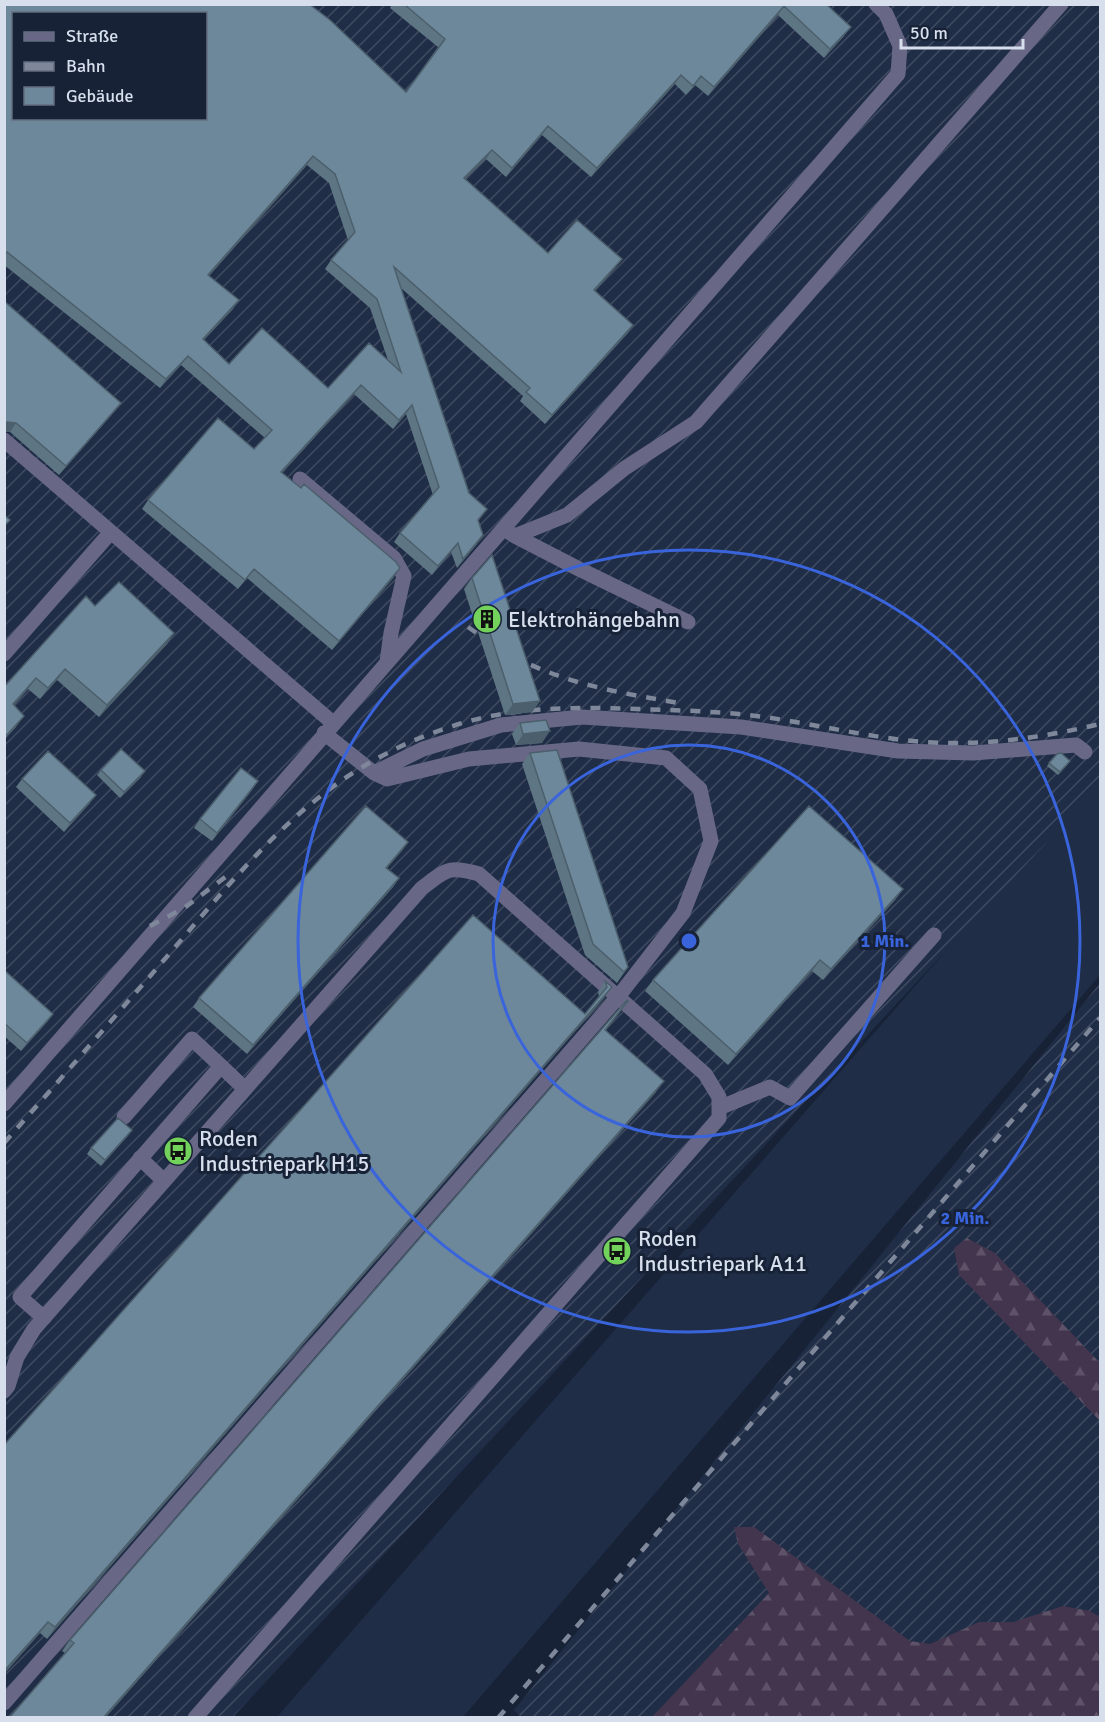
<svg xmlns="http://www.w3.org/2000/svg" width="1105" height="1722" font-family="Signika,sans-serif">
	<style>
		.built { fill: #1f2d46 }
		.industrial { fill: url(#industrial-furrows); fill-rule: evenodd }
		.forest { fill: url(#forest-firs) }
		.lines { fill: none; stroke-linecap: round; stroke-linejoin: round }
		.minor { stroke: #686886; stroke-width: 15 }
		.rail { stroke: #7f889a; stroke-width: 4.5; stroke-dasharray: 10 10; stroke-linecap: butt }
		.wall { fill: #5e7584; fill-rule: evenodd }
		.shaded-wall { fill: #4c5f6c }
		.building { fill: #6d889a; stroke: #4c5f6c; stroke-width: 1.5; fill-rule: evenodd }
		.ring { fill: none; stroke: #3964db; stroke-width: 3 }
		.labels { text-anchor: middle; stroke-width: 6; stroke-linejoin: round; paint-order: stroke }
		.poi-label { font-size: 22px; fill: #d7dfed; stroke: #172237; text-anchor: start }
		.centre { fill: #3964db; stroke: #172237; stroke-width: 3 }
		.ring-label { font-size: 18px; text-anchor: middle; font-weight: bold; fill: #3964db; stroke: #172237; stroke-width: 6; stroke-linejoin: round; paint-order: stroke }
	</style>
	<defs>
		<pattern id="industrial-furrows" width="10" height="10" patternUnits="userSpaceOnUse" patternTransform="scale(1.5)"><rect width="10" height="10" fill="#1f2d46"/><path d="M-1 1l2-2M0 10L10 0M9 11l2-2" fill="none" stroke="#3f4b61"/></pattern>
		<pattern id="forest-firs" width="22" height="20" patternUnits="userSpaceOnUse" patternTransform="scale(1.5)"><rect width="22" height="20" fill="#42354d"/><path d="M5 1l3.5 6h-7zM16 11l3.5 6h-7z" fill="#5d5267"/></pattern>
	</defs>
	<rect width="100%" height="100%" fill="#172237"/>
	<path class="built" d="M1100 785V975L463 1717 276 1718 1026 859Z"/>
	<path class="industrial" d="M5 5H1100V785L233 1717 5 1718ZM14 14H206V118H14Z
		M1100 983V1717L522 1718 514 1710Z"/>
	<path class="forest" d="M967 1238 995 1253 1100 1363V1421L959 1275 954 1248Z
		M734 1527H754L910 1641 930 1644 979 1622H1013L1063 1606 1090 1611 1100 1617V1717H652L769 1593 738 1544Z"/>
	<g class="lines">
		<path class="minor" d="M4 440 333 723
			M300 479 394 558 404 576 391 633 387 662
			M504 529 515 536 567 515 625 468 696 422 1061 4
			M515 536 579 569 688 622
			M4 654 111 532
			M374 773 423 749 501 725 582 717 741 727 898 751 973 753 1076 745 1085 752
			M4 1104 898 74 900 46 886 14 876 4
			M719 1108 770 1087 790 1098 934 935
			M124 1117 192 1039 221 1066
			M140 1158 164 1181
			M44 1318 20 1297 221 1066 245 1089
			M4 1391 8 1386 17 1357 34 1329 422 888C446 870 448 865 479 874L705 1074 719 1097V1118L195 1718
			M4 1703 618 997 683 913 711 841 700 789 666 758 579 749 469 759 387 779 374 773 324 733"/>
		<path class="rail" d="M468 627 492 644
			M513 656C567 685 626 694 685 704
			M150 926 184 908 232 872
			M4 1143C58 1082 111 1021 164 960 251 859 320 768 453 726 513 706 575 707 637 709 671 710 705 711 739 714 801 720 861 737 923 742 984 746 1041 738 1100 724
			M498 1718 1100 1018"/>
	</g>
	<path class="wall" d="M4 4 406 92 438 47 390 8 392 4H826L844 36 824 58 778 15 708 96 695 85 686 95 675 84 591 177 542 135 506 177 486 159 465 179 548 253 622 259 615 268 595 291 633 325 627 334 545 424 520 401 523 396 401 288 469 493 487 509 478 521 477 544 457 568 451 552 432 575 394 542 400 533 433 495 406 414 393 429 354 394 282 473 394 577 332 650 247 578 238 589 142 509 148 500 254 449 265 438 181 365 160 388 4 265ZM307 165 329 183 348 240 331 260 325 269 370 308 388 360 328 388 229 364 204 340 233 309 209 276Z
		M4 301 121 403 114 412 59 475 10 432H4Z
		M472 578 540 701 532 712 505 715 464 589Z
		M95 606 167 644 99 717 57 680 40 699 28 689 14 705 16 727 4 740V687Z
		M520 723 542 743 516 745 512 734Z
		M530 753 628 967 617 983 585 955 522 764Z
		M1057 754 1068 764 1058 775 1047 766Z
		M101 770 141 777 120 798 97 775Z
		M22 779 90 803 64 832 16 787Z
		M252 790 212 841 194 828 200 819Z
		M408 842 387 868 399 878 393 887 247 1054 193 1007 199 998Z
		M903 889 895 900 823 980 812 971 728 1065 645 991 653 980Z
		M4 970 53 1014 47 1022 21 1051 4 1036Z
		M605 981 612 987 604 998 47 1639 40 1633 4 1674V1445L585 1014 599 997 598 992Z
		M620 1012 606 1030 656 1092 105 1718H9L65 1653 62 1651 70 1640Z
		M132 1130 101 1166 87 1154 91 1148Z"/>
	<path class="shaded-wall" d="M784 6 778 15 708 96 714 87Z
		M851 27 844 36 824 58 830 49Z
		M681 75 675 84 591 177 597 168Z
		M548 126 542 135 506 177 512 168Z
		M492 150 486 159 457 187 464 178Z
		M313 156 307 165 202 284 208 275Z
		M622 259 615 268 588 299 594 290Z
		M239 300 233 309 196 348 203 339Z
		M633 325 627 334 545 424 552 415Z
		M188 356 181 365 160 388 166 379Z
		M361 385 354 394 275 481 281 472Z
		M121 403 114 412 59 475 66 466Z
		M412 405 406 414 393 429 399 420Z
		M7 422 16 423 10 432H4V424Z
		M483 535 477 544 457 568 463 559Z
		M458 543 451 552 432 575 438 566Z
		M400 568 394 577 332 650 339 641Z
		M174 633 167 644 99 717 107 705Z
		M65 669 57 680 40 699 48 688Z
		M36 678 28 689 5 715 13 704Z
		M540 701 532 712 505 715 513 704Z
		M24 716 16 727 4 740V738Z
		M550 731 542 743 516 745 523 734Z
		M145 771 141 777 120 798 124 792Z
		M258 781 252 790 212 841 217 833Z
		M96 795 90 803 64 832 70 823Z
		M408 842 402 851 380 876 386 868Z
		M399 878 393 887 247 1054 253 1045Z
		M903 889 895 900 823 980 831 969Z
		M820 960 812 971 728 1065 736 1054Z
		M612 987 604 998 47 1639 55 1627Z
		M53 1014 47 1022 21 1051 27 1043Z
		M664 1081 656 1092 105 1718H103Z
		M132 1130 128 1136 101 1166 105 1160Z
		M48 1622 40 1633 4 1674V1671Z"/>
	<path class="building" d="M4 4H309L330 20 406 92 445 39 404 4H826L851 27 830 49 784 6 714 87 701 76 693 86 681 75 597 168 548 126 512 168 492 150 464 178 548 253 577 220 622 259 594 290 633 325 552 415 526 392 530 388 394 267 469 493 487 509 478 520 483 535 463 559 458 543 438 566 400 533 439 487 412 405 399 420 361 385 281 472 301 488 304 484 396 562 400 568 339 641 254 569 245 580 148 500 218 418 254 449 272 430 188 356 166 379 7 252 4 255ZM14 14H206V118H14ZM313 156 335 174 355 232 331 260 377 299 401 372 369 343 328 388 262 328 229 364 203 339 239 300 208 275Z
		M4 301 121 403 66 466 16 423 7 422 4 424Z
		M4 515 10 520 4 526Z
		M492 555 540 701 513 704 472 578Z
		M119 582 174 633 107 705 65 669 48 688 36 678 13 704 24 716 4 738V687L86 596 95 606Z
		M546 720 550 731 523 734 520 723Z
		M121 749 145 771 124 792 101 770Z
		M557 750 628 967 624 972 593 944 530 753Z
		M48 751 96 795 70 823 22 779Z
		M1061 753 1070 761 1060 772 1049 763 1057 754Z
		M241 768 258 781 217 833 200 819Z
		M366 806 408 842 386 868 399 878 253 1045 199 998Z
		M809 806 903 889 831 969 820 960 736 1054 653 980Z
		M473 915 585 1014 607 987 605 981 612 987 55 1627 48 1622 4 1671V1445Z
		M4 970 53 1014 27 1043 4 1023Z
		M627 1000 628 1001 605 1030 664 1081 103 1718H9L74 1643 70 1640Z
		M118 1118 132 1130 105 1160 91 1148Z"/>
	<g class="ring">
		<circle cx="689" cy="941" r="196"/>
		<circle cx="689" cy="941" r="391"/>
	</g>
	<defs>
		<g id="building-disc" transform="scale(1.5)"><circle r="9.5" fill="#73d25c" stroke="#172237"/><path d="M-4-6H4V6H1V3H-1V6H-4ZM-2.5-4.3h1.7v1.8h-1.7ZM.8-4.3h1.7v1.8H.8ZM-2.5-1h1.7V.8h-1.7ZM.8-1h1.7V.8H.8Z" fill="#111"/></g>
		<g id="bus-disc" transform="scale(1.5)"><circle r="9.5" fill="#73d25c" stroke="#172237"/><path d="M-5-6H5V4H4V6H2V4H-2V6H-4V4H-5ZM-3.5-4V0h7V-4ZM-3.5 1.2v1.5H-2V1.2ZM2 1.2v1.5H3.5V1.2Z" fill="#111"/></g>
	</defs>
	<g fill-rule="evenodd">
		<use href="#building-disc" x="487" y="619"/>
		<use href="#bus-disc" x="178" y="1151"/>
		<use href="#bus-disc" x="617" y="1251"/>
	</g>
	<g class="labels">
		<g class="poi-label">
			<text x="508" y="627">Elektrohängebahn</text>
			<text x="199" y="1146">Roden<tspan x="199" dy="25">Industriepark H15</tspan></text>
			<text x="638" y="1246">Roden<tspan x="638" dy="25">Industriepark A11</tspan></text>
		</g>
	</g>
	<circle cx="689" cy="941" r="9" class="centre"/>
	<g class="ring-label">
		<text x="885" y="947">1 Min.</text>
		<text x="965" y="1224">2 Min.</text>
	</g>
	<rect width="1105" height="1722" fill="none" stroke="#d7dfed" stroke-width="12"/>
	<rect x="12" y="12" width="195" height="108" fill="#172237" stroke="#646e80" stroke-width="1.5"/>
	<rect x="24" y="32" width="30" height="9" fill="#686886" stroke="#646e80" stroke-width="1.5"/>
	<text x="66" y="42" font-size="18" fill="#d7dfed">Straße</text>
	<rect x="24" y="62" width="30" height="9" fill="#7f889a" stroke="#646e80" stroke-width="1.5"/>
	<text x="66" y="72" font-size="18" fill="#d7dfed">Bahn</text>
	<rect x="24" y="87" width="30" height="18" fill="#6d889a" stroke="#646e80" stroke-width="1.5"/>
	<text x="66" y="102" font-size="18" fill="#d7dfed">Gebäude</text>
	<path d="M901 39v9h122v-9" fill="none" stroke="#d7dfed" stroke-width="3"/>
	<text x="910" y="39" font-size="18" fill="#d7dfed" stroke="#172237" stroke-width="4.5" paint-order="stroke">50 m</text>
</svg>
